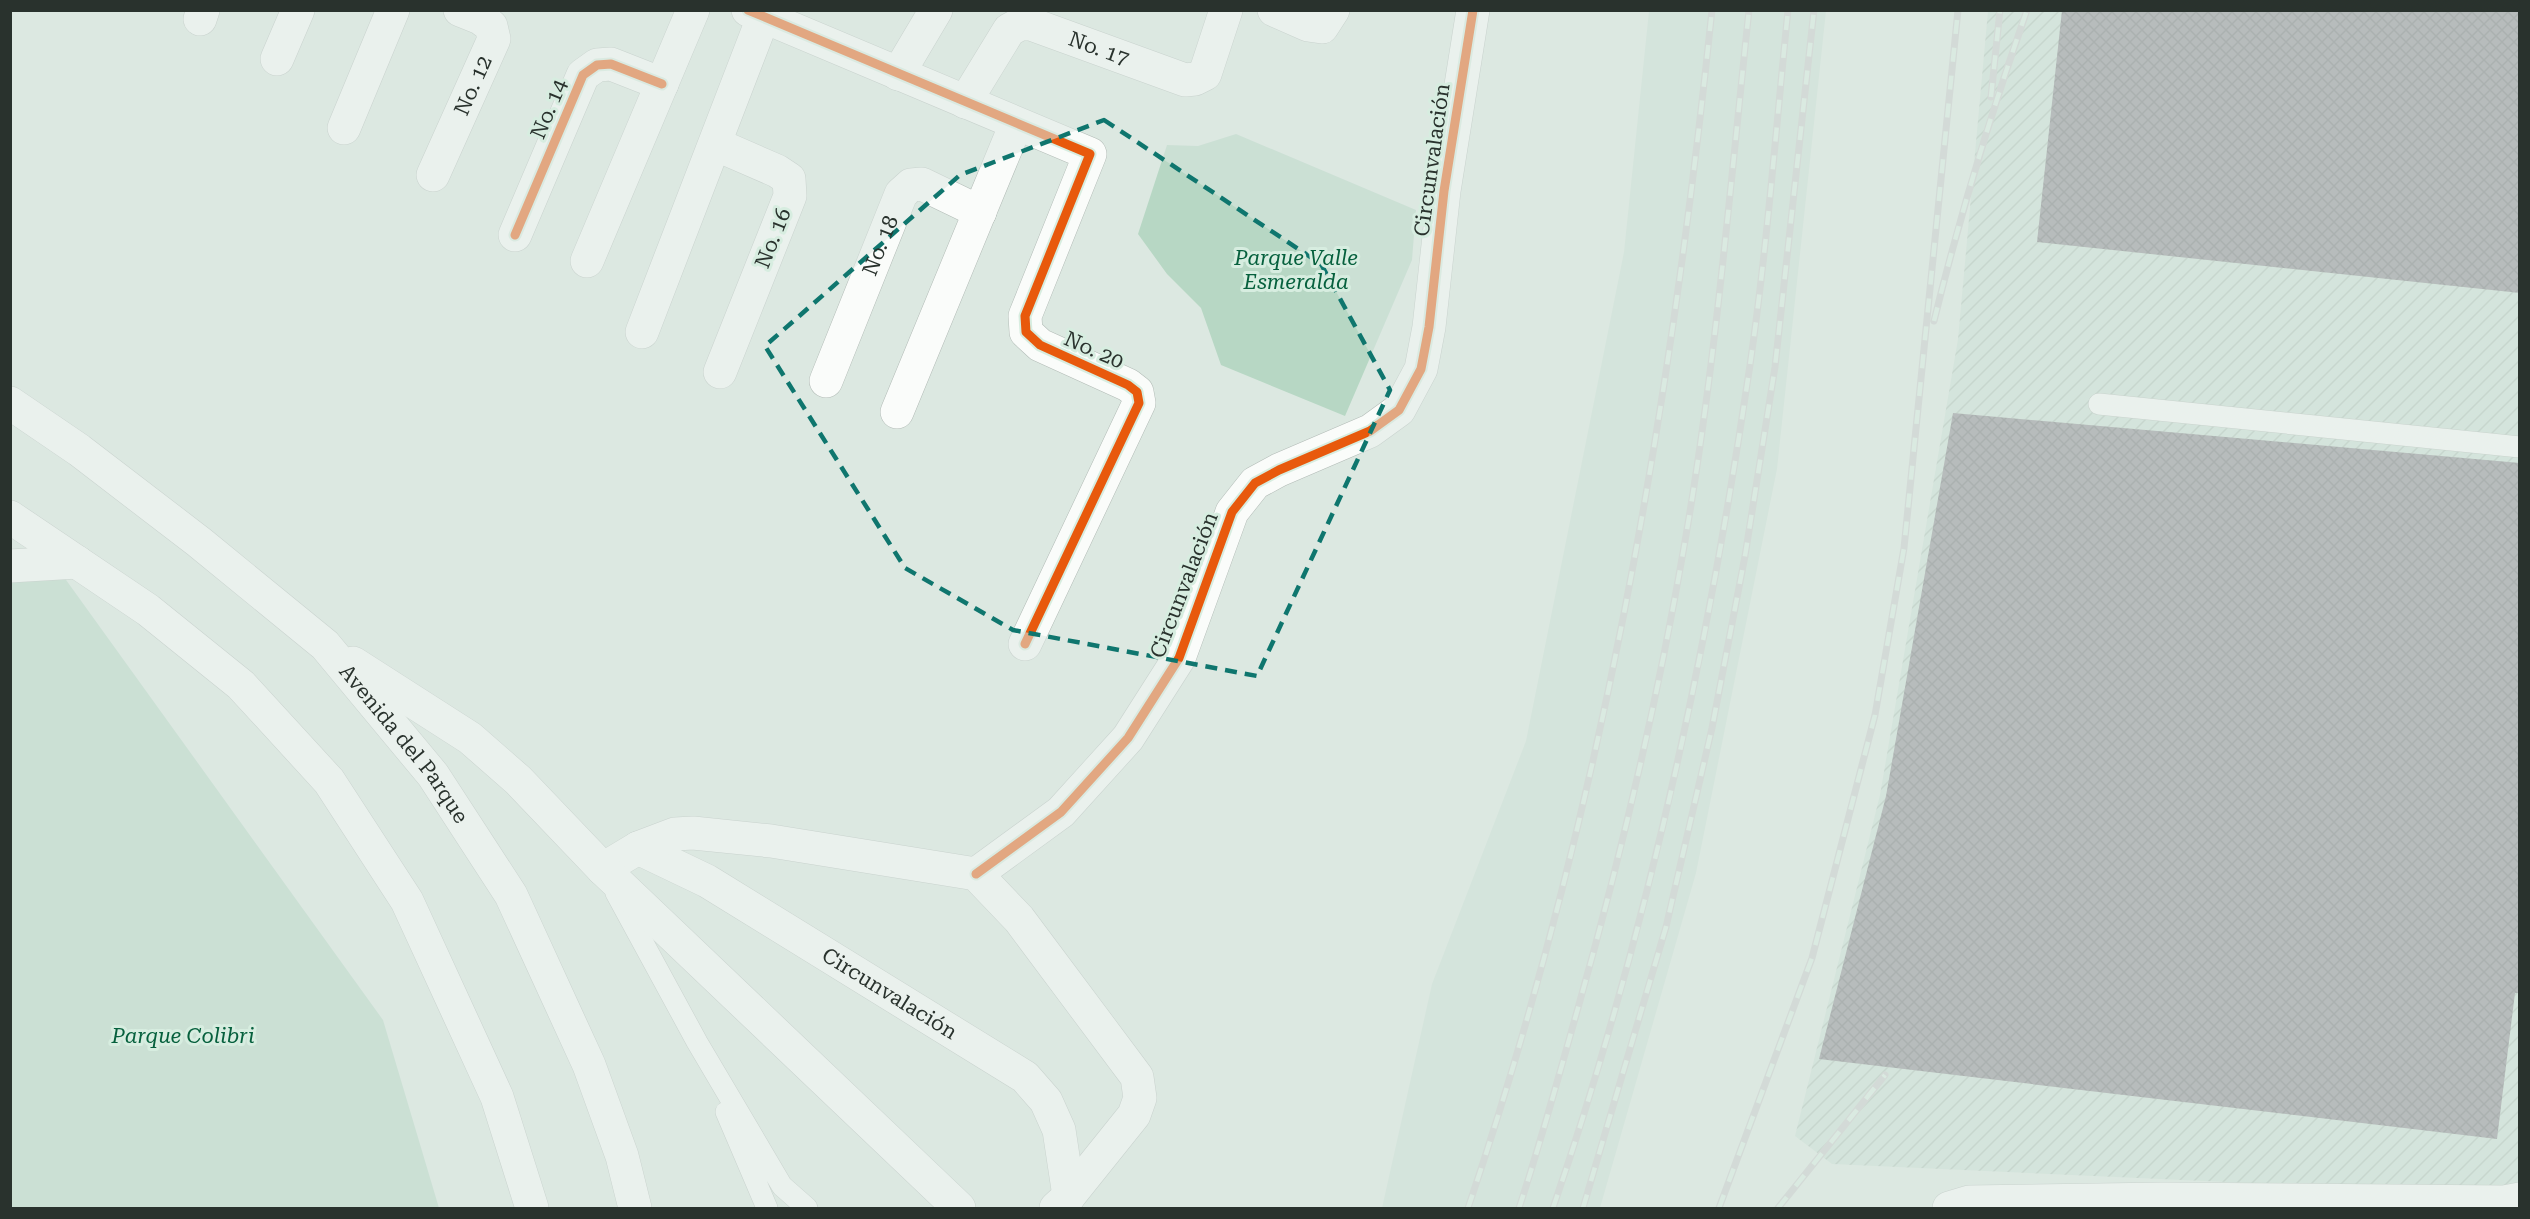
<svg xmlns="http://www.w3.org/2000/svg" width="2530" height="1219" font-family="'Roboto Serif',serif">
	<style>
		.built { fill: #cbe1d4 }
		.industrial { fill: url(#industrial-furrows) }
		.park { fill: #b7d7c4 }
		.building { fill: url(#building-cross-hatch) }
		.lines { fill: none; stroke-linecap: round; stroke-linejoin: round }
		.service-casing { stroke: #b2bbb6; stroke-width: 22 }
		.minor-casing { stroke: #b2bbb6; stroke-width: 34 }
		.secondary-casing { stroke: #b2bbb6; stroke-width: 34 }
		.service { stroke: #fafcfa; stroke-width: 21 }
		.minor { stroke: #fafcfa; stroke-width: 33 }
		.secondary { stroke: #fafcfa; stroke-width: 33 }
		.rail-casing { stroke: #c8cbc9; stroke-width: 7 }
		.rail { stroke: #d7ede0; stroke-width: 4.5; stroke-dasharray: 14; stroke-linecap: butt }
		.cycleway-casing { stroke: #d7ede0; stroke-width: 13 }
		.cycleway { stroke: #e8590c; stroke-width: 9 }
		.marked { fill: none; stroke: #0f766e; stroke-width: 4.5; stroke-dasharray: 12 8; stroke-linejoin: round }
		.labels { text-anchor: middle; stroke-width: 6; stroke-linejoin: round; paint-order: stroke }
		.street-label { font-size: 21px; fill: #29322d; stroke: #d7ede0 }
		.park-label { font-size: 21px; font-style: italic; fill: #06603d; stroke: #d7ede0 }
	</style>
	<defs>
		<pattern id="industrial-furrows" width="10" height="10" patternUnits="userSpaceOnUse" patternTransform="scale(1.5)"><rect width="10" height="10" fill="#cbe1d4"/><path d="M-1 1l2-2M0 10L10 0M9 11l2-2" fill="none" stroke="#aec2b6"/></pattern>
		<pattern id="building-cross-hatch" width="8" height="8" patternUnits="userSpaceOnUse" patternTransform="scale(1.5)"><rect width="8" height="8" fill="#89888e"/><path d="M0 0l8 8M0 8l8-8" fill="none" stroke="#707074"/></pattern>
	</defs>
	<rect width="100%" height="100%" fill="#dce8e1"/>
	<path class="built" d="M1649 11H1826L1777 469 1696 873 1600 1208H1382L1432 984 1526 741 1624 252Z"/>
	<path class="industrial" d="M1988 11H2519V1183L2489 1188 2335 1187 1832 1164 1795 1136 1880 795 1958 339Z"/>
	<path class="park" d="M1236 134 1416 210 1412 260 1345 416 1221 365 1201 308 1167 274 1138 234 1167 145 1198 146Z
		M56 566 383 1020 439 1208H11V569Z"/>
	<path class="building" d="M2062 10H2520V293L2037 242Z
		M1953 413 2520 463V993H2515L2497 1139 1819 1059 1886 796Z"/>
	<g class="lines">
		<g class="service-casing">
			<path id="service" d="M2099 404 2520 447
				M616 893 697 1042 782 1186 807 1208
				M726 1112 767 1208"/>
		</g>
		<g class="minor-casing">
			<g id="minor">
				<path d="M748 10 1090 154 1025 316 1026 332 1040 345 1128 385 1137 392 1139 403 1025 644"/>
				<path d="M1274 10 1308 25 1322 27 1333 10"/>
				<path d="M200 19 203 10"/>
				<path d="M277 59 298 10"/>
				<path d="M898 74 936 10"/>
				<path id="s1" d="M965 102 1009 30 1020 24H1031L1185 80 1195 79 1205 74 1226 10"/>
				<path d="M344 128 393 10"/>
				<path d="M715 144 777 171 789 179 790 196 720 372"/>
				<path id="s2" d="M433 175 494 39 491 26 480 18 460 10"/>
				<path d="M515 235 583 75 597 65 611 64 662 84"/>
				<path d="M587 261 693 10"/>
				<path d="M642 332 766 10"/>
				<path id="s3" d="M826 381 901 194 911 185 922 184 980 212"/>
				<path d="M897 412 1016 124"/>
				<path d="M10 566 77 562"/>
				<path id="s4" d="M638 848 707 881 1025 1077 1046 1101 1059 1130 1069 1196"/>
				<path d="M603 869 638 848 675 834 693 833 771 841 976 874 1019 919 1137 1077 1140 1098 1134 1115 1069 1196 1056 1208"/>
				<path d="M976 874 1061 812 1128 738 1179 658 1232 512 1255 483 1279 470 1370 431 1399 410 1421 369 1429 327 1444 191 1473 10"/>
			</g>
		</g>
		<g class="secondary-casing">
			<g id="secondary">
				<path id="s5" d="M10 403 79 450 199 542 325 645 433 775 511 895 589 1065 622 1156 635 1208"/>
				<path d="M10 517 148 610 241 685 329 781 407 901 497 1097 532 1208"/>
				<path d="M353 663 470 738 518 780 603 869 959 1208"/>
				<path d="M1949 1208 1969 1202 2163 1199 2504 1202 2520 1199"/>
			</g>
		</g>
		<use href="#service" class="service"/>
		<use href="#minor" class="minor"/>
		<use href="#secondary" class="secondary"/>
		<g class="rail-casing">
			<path id="rail" d="M1991 97 2000 10
				M1934 321C1960 215 1991 113 2027 10
				M1468 1208C1599 822 1670 416 1712 10
				M1519 1208C1541 1142 1559 1075 1578 1008 1621 856 1657 703 1684 547 1715 370 1730 189 1749 10
				M1553 1208C1647 935 1708 651 1750 365 1767 248 1776 129 1788 10
				M1583 1208 1666 927 1712 728 1745 556 1775 367 1814 10
				M1719 1208 1812 958 1875 715 1904 548 1958 10
				M1778 1208 1885 1075"/>
		</g>
		<use href="#rail" class="rail"/>
		<g class="cycleway-casing">
			<path id="cycleway" d="M748 10 1090 154 1025 316 1026 332 1040 345 1128 385 1137 392 1139 403 1025 644
				M515 235 583 75 597 65 611 64 662 84
				M976 874 1061 812 1128 738 1179 658 1232 512 1255 483 1279 470 1370 431 1399 410 1421 369 1429 327 1444 191 1473 10"/>
		</g>
		<use href="#cycleway" class="cycleway"/>
	</g>
	<path d="M0 0H2530V1219H0ZM1104 120 1321 264 1390 390 1257 676 1013 630 905 568 765 346 960 175Z" fill="#dce8e1" fill-opacity=".55" fill-rule="evenodd"/>
	<path class="marked" d="M1104 120 1321 264 1390 390 1257 676 1013 630 905 568 765 346 960 175Z"/>
	<g class="labels">
		<g class="street-label">
			<text dy="7" stroke="none"><textPath href="#s1" startOffset="180">No. 17</textPath></text>
			<text dy="7" stroke="none"><textPath href="#s2" startOffset="98">No. 12</textPath></text>
			<text transform="translate(549 109) rotate(-67)" y="7">No. 14</text>
			<text transform="translate(1432 160) rotate(-82)" y="7">Circunvalación</text>
			<text transform="translate(773 238) rotate(-68)" y="7">No. 16</text>
			<text dy="7" stroke="none"><textPath href="#s3" startOffset="146">No. 18</textPath></text>
			<text transform="translate(1094 350) rotate(24)" y="7">No. 20</text>
			<text transform="translate(1184 585) rotate(-69)" y="7">Circunvalación</text>
			<text dy="7" stroke="none"><textPath href="#s5" startOffset="524">Avenida del Parque</textPath></text>
			<text dy="7" stroke="none"><textPath href="#s4" startOffset="291">Circunvalación</textPath></text>
		</g>
		<g class="park-label">
			<text x="1296" y="265">Parque Valle<tspan x="1296" dy="24">Esmeralda</tspan></text>
			<text x="183" y="1043">Parque Colibri</text>
		</g>
	</g>
	<rect width="2530" height="1219" fill="none" stroke="#29322d" stroke-width="24"/>
</svg>
